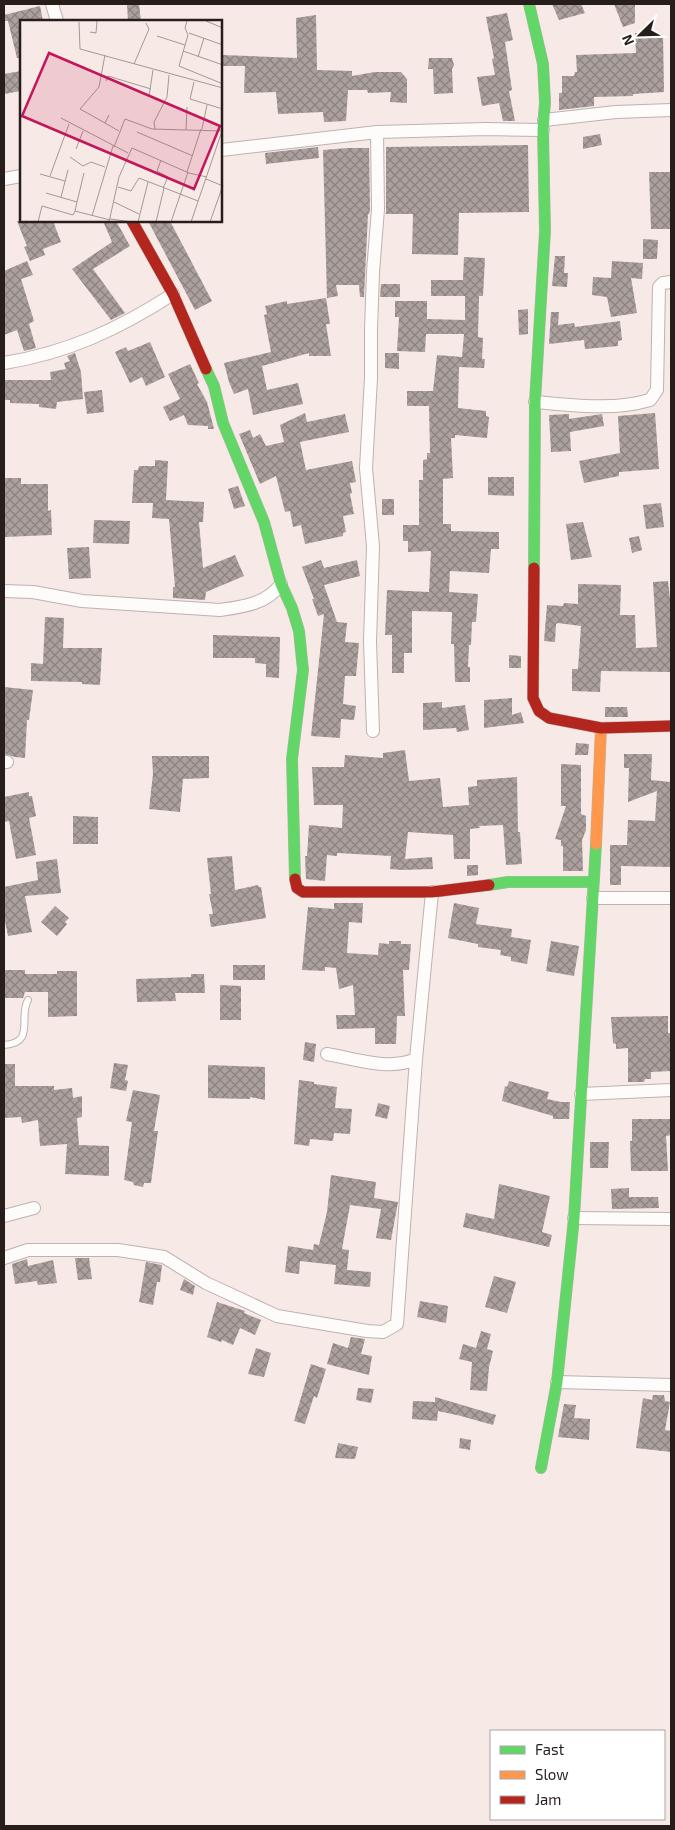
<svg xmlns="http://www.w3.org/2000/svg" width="675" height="1830" font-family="'Exo 2',sans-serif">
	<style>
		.building { fill: url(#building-cross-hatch) }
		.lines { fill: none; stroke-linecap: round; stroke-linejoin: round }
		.lane-casing { stroke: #bdb2b0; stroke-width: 8 }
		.street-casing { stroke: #bdb2b0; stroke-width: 14 }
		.fast-casing { stroke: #bdb2b0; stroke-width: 12 }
		.slow-casing { stroke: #bdb2b0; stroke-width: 12 }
		.jam-casing { stroke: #bdb2b0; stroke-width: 12 }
		.lane { stroke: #fefcfb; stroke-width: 6 }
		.street { stroke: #fefcfb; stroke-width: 12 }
		.fast { stroke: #63d668; stroke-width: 11 }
		.slow { stroke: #ff974d; stroke-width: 11 }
		.jam { stroke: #b3261e; stroke-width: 11 }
		.inset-road { fill: none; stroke: #a49895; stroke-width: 1 }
		.view { fill: #c2185b; fill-opacity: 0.15; stroke: #c2185b; stroke-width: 2.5 }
		.inset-edge { fill: none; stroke: #271e1c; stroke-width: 2.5 }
	</style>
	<defs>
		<pattern id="building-cross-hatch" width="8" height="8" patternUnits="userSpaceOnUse" patternTransform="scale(1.25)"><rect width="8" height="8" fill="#aba09d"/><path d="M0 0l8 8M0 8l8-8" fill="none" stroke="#8b827f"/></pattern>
	</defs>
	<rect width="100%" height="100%" fill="#f7e9e6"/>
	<path class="building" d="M127 4H139L141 21H128Z
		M552 4H581L585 13 559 20Z
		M614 4H635V23L623 27Z
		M40 6 43 21H21V58H17L8 21H4V15Z
		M507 13 513 40 505 42 512 90 509 91 515 121H503L499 103 482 106 477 77 495 75 492 59 494 58 486 17Z
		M316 15 317 70 352 71V76L375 72H401L407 79V103L390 102 391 92 368 93 367 90H348L346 121 324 122 323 112 278 114 276 92 244 93 245 66H223L222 55 297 58 296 18Z
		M635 33 663 34 664 92 633 94V96L594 97V106L559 110V93H562V76H574L575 72H577L576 55 636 53Z
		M429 58H452L454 65 452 69 453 93 434 94 433 69H428Z
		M21 71V91L4 94V74Z
		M600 134 602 145 583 149V137Z
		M528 145 529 212 459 213 458 255 412 254 413 214H386V147Z
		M318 147 319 158 266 164 265 153Z
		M348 148H369L370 209 369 214H368L364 297H360L359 285H336L338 296 327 298 323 150Z
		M649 172H671V229H651Z
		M17 221H53L61 242 43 249 45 255 30 261 24 247 27 246Z
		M103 221H116L130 246 93 269 125 313 111 320 72 269 112 242Z
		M148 221H170L212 301 195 310Z
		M643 239 658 240 657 259H643Z
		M555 256H565L564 273H568L567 287 552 286Z
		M464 257 485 258 483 296H479L478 337 483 338 482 359H485L484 368 459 367 458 408 486 411V416L489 417 487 438 455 435V438H451L453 478 443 479V524H451V531L499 532V549H491L489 573 450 571 449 592 478 594 476 622H472L471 645H469L468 667H470V682H455L454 644H451L452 612 412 611V653H404V673H392V635H385L387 590 429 592 431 551 408 552V541H403V525H419V480H423V460L427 459V453H430L429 406H407V391H433L437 355 462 357 464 334H426L425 352 397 351 399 317H395V301H427V319L465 320V296H431V280H463Z
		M27 261 33 275 21 279 34 321 29 324 36 348 24 351 17 330 4 335V271Z
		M612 261 643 263 642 279 631 278 637 313 611 317 607 297 592 295 593 277 611 278Z
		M381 284H400V297H380Z
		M326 298 330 324H326L331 356H309V353L262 366 267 390 298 383 303 404 253 415 248 389 234 394 229 382 224 363 271 352 264 315 267 314 265 306 287 301V304Z
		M528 309V334L519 335 518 310Z
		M551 312H559L558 325 574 323 575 327 620 321 622 340 618 341V346L585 349 584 340 549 344Z
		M150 342 165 377 146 386 142 377 130 383 115 352 126 347 128 351Z
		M75 353 81 372 83 399 57 402 56 409 39 407V404L10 403V400H4V380H51L50 372 66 369 64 363 70 361 67 356Z
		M385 353H399V369L385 368Z
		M190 364 199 383 197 384 207 402 214 429H208V426L188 425 184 415 170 421 163 407 180 399 168 374Z
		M102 390 104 412 87 414 84 392Z
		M305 413 307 422 345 414 349 432 300 442 306 470 352 461 356 482 350 483 352 493 350 494 354 514 343 516 346 532 343 533V536L305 544 301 525 293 527 290 511 285 512 276 476 260 484 239 434 250 430 253 438 260 434 266 446 284 442 280 425Z
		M655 413 659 469 619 472V476L584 483 579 461 620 453 618 416Z
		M569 414V419L602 414 604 426 570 432 571 451 551 452 549 415Z
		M155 460 168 461 166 500 204 502 203 522H199L203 568 235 555 244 576 206 592 205 600 173 598V587H175L169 519 152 518 153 503H132L134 470H138L139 466H155Z
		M488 477H514V496L488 495Z
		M5 478H21V484H48V511L51 510 52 535 4 537Z
		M238 486 245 506 234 509 228 489Z
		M382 499H394V515H382Z
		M661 503 664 527 646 529 643 505Z
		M94 520 130 521 129 544 93 543Z
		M583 522 592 557 571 560 566 524Z
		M639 536 642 550 632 553 629 538Z
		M89 547 91 578 69 579 67 548Z
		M321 560 324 568 357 560 360 576 324 585 337 622 347 623 345 642 359 643 356 676H345L343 704 356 706 354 720 341 719 340 738 311 736 324 614 318 616 312 599H314L302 567Z
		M668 581 671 607V672L601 671 600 692 572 691V669H578L581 626 558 623 556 624 555 642 544 641 547 605 563 606 564 603 578 604V584L621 585 620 615H635L636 648 657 647 653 582Z
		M45 617 64 618 63 648H102L100 685 82 684V682L31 681V663L43 664Z
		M213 635 280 637 279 678 266 677V664L255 663V658H213Z
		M509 655 521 656V668H509Z
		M4 687 33 690 29 720H27L25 758 15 757 4 754Z
		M512 698V715L521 712 524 723 484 728V700Z
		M442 702V708L465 705 469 730 457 732 456 728 423 730V703Z
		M605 707H627L628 717H605Z
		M576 743 589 744 588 755H575Z
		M405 750 409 781 440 778 443 807 469 805 468 787 477 786V780L517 777 518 832H520L522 864 506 865 503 825 479 826 480 828 470 829V859H454L453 835 408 832 405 859 432 857 433 869 402 870 390 869 391 856 337 853V856L327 855 325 881 306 879 305 856H307L309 825 342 828 343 805H314L312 767H344L345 755 383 758V753Z
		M624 754H652L651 780 671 782V867L621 866V885H610V845H627L628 820 655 821 657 791 628 802 629 768H624Z
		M152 756H209V778L183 779 180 812 149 809 153 774Z
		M561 764 581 765V814L586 816V830L582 840 583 871H563V846H561V840L555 839 566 806H561Z
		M29 792V796H32L36 816 29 818 36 855 16 859 9 821 4 822V797Z
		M73 816 98 817V844H73Z
		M232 856 235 890 258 885 259 887H261L266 918 211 927 209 914H213L209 894H211L207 858Z
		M57 859 61 893 25 896 32 932 8 936 4 916V887L38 880 36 862Z
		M467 865H478V875L467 876Z
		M334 903H363L362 923 349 922 347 953 378 955 379 943 389 944V941H401V944H411L409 970H403L405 1016H397L396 1044H375V1028L337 1029 336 1015H355L353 985 339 989 336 968 325 967V971L302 970 308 907 334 909Z
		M454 903 479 908 476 924 512 929 511 937 531 940 527 964 511 961V957L500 955 501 950 478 947V944L448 938Z
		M55 906 69 918 65 922 67 924 57 936 41 922Z
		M551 941 579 946 574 976 546 971Z
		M233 965H265V980H233Z
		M4 970H25V974H57V971H77V1016L48 1017V992H25L23 998H4Z
		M191 974H204L205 993H175L176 1001 137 1002 136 979 191 977Z
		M220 985 241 986V1020H220Z
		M668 1016V1033H671V1071L651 1072V1079H645L644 1082H628V1048L616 1049V1044L613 1043 611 1017Z
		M305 1042 316 1044 314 1062 303 1060Z
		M114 1063 128 1065 125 1080 128 1081 126 1091 110 1088Z
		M4 1064H15V1086H54V1090L72 1088 73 1098 82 1096V1117L77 1118 79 1145 109 1146V1176L65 1174 67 1144 40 1146 38 1120 22 1123 21 1117 4 1118Z
		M208 1065 265 1067V1100L250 1097V1099L208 1098Z
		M299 1080 314 1082V1084L337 1087 335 1108 352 1109 350 1134 334 1133 333 1141 310 1139 309 1146 294 1144Z
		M509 1081 549 1092 547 1099 561 1102H570L569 1119H553V1116L502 1101 505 1086 507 1087Z
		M133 1090 160 1095 154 1131H158L151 1183H144L143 1187 134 1185 133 1182 124 1180 132 1122 126 1121Z
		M378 1103 390 1106 387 1119 375 1116Z
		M632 1119H671V1135L666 1136 668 1171H631L630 1141H632Z
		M590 1142H609L608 1168H590Z
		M331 1175 376 1182 374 1198 398 1202 391 1240 376 1238 381 1209 350 1205 342 1249 349 1250 347 1270 371 1272 370 1287 334 1284 336 1265 300 1261 299 1274 285 1272 288 1246 313 1250 314 1244 319 1245 327 1212Z
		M499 1184 550 1196 542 1232 552 1235 549 1247 463 1227 466 1213 494 1219Z
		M629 1188V1197H658L659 1208 612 1209 611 1189Z
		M75 1258H89L92 1279 78 1280Z
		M27 1259 28 1266 53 1260 57 1283 38 1285 37 1281 15 1284 12 1264Z
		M146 1262 162 1265 160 1282H157L153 1305 139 1302Z
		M494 1276 516 1282 507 1313 485 1307Z
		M184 1279 195 1286 193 1295 180 1290Z
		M420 1301 448 1306 446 1323 417 1317Z
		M217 1302 245 1311 244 1313 261 1320 255 1335 240 1328 233 1345 222 1340 221 1342 207 1337Z
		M481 1331 491 1334 487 1349 493 1351 489 1367 487 1391 470 1390 472 1362 459 1359 463 1344 476 1348Z
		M351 1337 365 1339 361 1354 372 1356 369 1375 327 1364 333 1343 348 1348Z
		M256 1348 271 1353 264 1377 248 1374Z
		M311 1364 326 1369 317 1398 314 1396 305 1424 294 1421Z
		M358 1388 374 1389 371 1403 356 1400Z
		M653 1395H664L665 1401 670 1402 665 1430 671 1431V1452L636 1448 643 1398 652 1400Z
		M435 1397 496 1415 493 1425 461 1416 438 1411 437 1421 412 1419 413 1401 435 1402Z
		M564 1404 576 1405 574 1418 590 1419 589 1440 558 1437Z
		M460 1438 471 1440 470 1450 459 1448Z
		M338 1443 358 1447 355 1459 335 1458Z"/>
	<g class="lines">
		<g class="lane-casing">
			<path id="lane" d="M4 1045C36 1043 18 1017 28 1000"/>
		</g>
		<g class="street-casing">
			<path id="street" d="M52 4 57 21
				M544 120 616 112 671 110
				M221 150 377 132 486 129 543 130
				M4 179 21 176
				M4 363C67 353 119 329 173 294
				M535 402C573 405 613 411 650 400L657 390 659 287 663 283 671 282
				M4 591 33 592 82 601 220 610C242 607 267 604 281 584
				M373 731 370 642 373 546 366 468 371 378V329L373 272 378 209 377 132
				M4 762H7
				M593 898H671
				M327 1054C356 1059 389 1071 416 1059L432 892
				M581 1094 671 1090
				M4 1216 34 1208
				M574 1218 671 1219
				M4 1258 28 1250H118L164 1257 206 1283 277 1316 367 1331 383 1332 397 1324 416 1059
				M557 1382 671 1385"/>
		</g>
		<g class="fast-casing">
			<path id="fast" d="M529 4 543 64 545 102 543 130 545 231 535 402 534 568
				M206 369 214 386 223 423 264 522 281 584 292 608 299 631 303 670 292 759 295 879
				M489 885 508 882H593
				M541 1468 557 1382 574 1218 596 844"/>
		</g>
		<g class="slow-casing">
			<path id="slow" d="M596 844 601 728"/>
		</g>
		<g class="jam-casing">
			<path id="jam" d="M132 221 173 294 206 369
				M534 568 533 698 539 711 549 718 601 728 671 726
				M295 879 297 888 303 892H432L489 885"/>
		</g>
		<use href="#lane" class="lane"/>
		<use href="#street" class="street"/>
		<use href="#fast" class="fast"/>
		<use href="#slow" class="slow"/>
		<use href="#jam" class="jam"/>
	</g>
	<g transform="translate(20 20)">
		<rect width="202" height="202" fill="#f7e9e6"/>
		<path class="inset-road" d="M167 1 165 8 168 15 159 46 203 64M186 1 203 8M59 2 60 29 203 68M70 12 76 13 77 1M169 13 203 25M137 16 165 25M163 31 203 45M178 37 184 18M114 44 129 9 126 3M86 61 88 56 131 69M174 62 170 79 203 89M129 76 133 50M89 95 85 103 99 111M41 98 108 133M85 103 60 89 79 67 85 35M135 109 134 102 147 77 149 55M182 109 187 85M166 110 167 87M117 112 173 136M94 127 105 99 132 109 202 111M56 129 63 111M50 137 63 146 71 142 85 147M141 140 137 151 148 157 143 168M167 152 181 109M20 154 45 161M30 156 49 104M186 159 203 166M98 167 111 171 119 158 178 181M26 173 57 182 55 191 90 200M41 177 48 150M57 182 64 153M94 182 119 194M72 196 93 126M90 199 112 202M18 202 22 186 53 195 55 191M89 202 99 157 112 128 169 153 187 157M118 202 128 162M136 202 144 168M151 202 168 152M171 202 202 111M190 202 203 165"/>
		<path class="view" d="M29 33 200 106 174 169 2 96Z"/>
		<rect width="202" height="202" class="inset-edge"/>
	</g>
	<rect width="675" height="1830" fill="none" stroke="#271e1c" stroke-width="10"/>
	<rect x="490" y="1730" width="175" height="90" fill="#ffffff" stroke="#a9a5a4"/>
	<rect x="500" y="1746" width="25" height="8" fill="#63d668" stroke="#a9a5a4"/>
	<text x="535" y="1755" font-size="15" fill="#271e1c">Fast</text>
	<rect x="500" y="1771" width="25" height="8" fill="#ff974d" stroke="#a9a5a4"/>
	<text x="535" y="1780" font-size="15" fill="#271e1c">Slow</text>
	<rect x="500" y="1796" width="25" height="8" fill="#b3261e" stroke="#a9a5a4"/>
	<text x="535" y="1805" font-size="15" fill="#271e1c">Jam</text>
	<g transform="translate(640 35) rotate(247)" stroke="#ffffff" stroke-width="4" paint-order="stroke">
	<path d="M0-4L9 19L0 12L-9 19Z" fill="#271e1c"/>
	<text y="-8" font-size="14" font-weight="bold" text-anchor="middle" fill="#271e1c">N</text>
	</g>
</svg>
